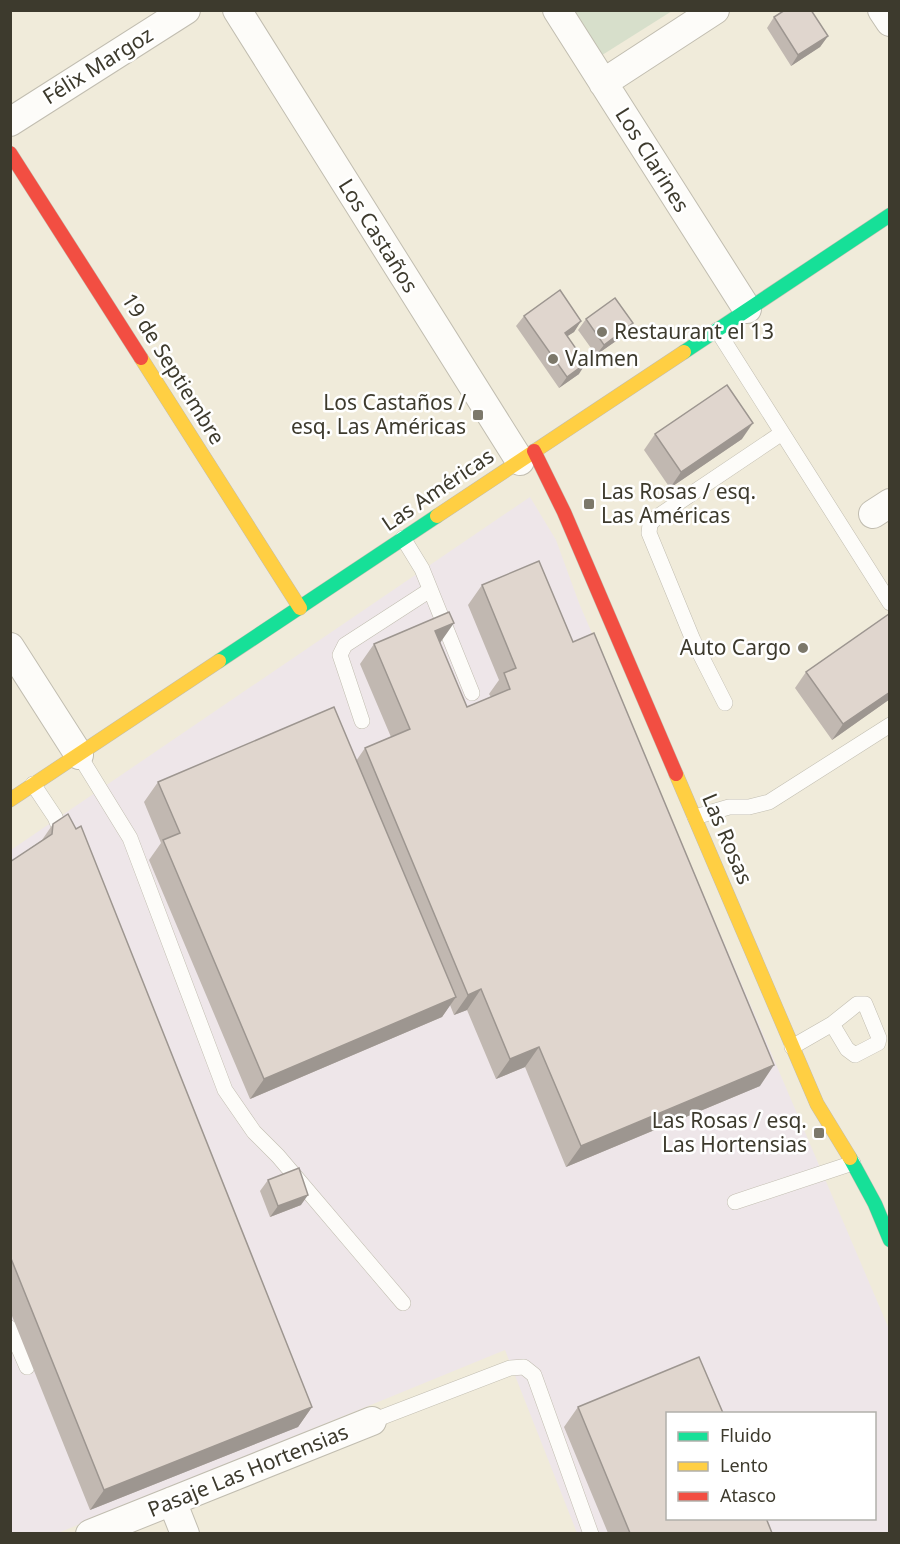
<svg xmlns="http://www.w3.org/2000/svg" width="900" height="1544" font-family="'Noto Sans',sans-serif">
	<style>
		.industrial { fill: #eee6e9; fill-rule: evenodd }
		.green { fill: #d7dfcb }
		.lines { fill: none; stroke-linecap: round; stroke-linejoin: round }
		.lane-casing { stroke: #c1bdb0; stroke-width: 16 }
		.street-casing { stroke: #c1bdb0; stroke-width: 30 }
		.fast-casing { stroke: #c1bdb0; stroke-width: 15 }
		.slow-casing { stroke: #c1bdb0; stroke-width: 15 }
		.jam-casing { stroke: #c1bdb0; stroke-width: 15 }
		.lane { stroke: #fdfcf9; stroke-width: 15 }
		.street { stroke: #fdfcf9; stroke-width: 28 }
		.fast { stroke: #16e098; stroke-width: 14 }
		.slow { stroke: #ffcf43; stroke-width: 14 }
		.jam { stroke: #f24e42; stroke-width: 14 }
		.wall { fill: #c1b8b1 }
		.shaded-wall { fill: #9d9690 }
		.building { fill: #e0d6ce; stroke: #9d9690; stroke-width: 1.5 }
		.poi-dot { fill: #7c786a; stroke: #fff; stroke-width: 2 }
		.labels { text-anchor: middle; stroke-width: 5; stroke-linejoin: round; paint-order: stroke }
		.street-label { font-size: 21px; fill: #3d3a2d; stroke: #fff }
		.poi-label { font-size: 21px; fill: #3d3a2d; stroke: #fff; text-anchor: start }
	</style>
	<rect width="100%" height="100%" fill="#f0ebda"/>
	<path class="industrial" d="M530 497 556 540 579 603 889 1329V1533H577L505 1350 58 1533 11 1534V850ZM668 1414H874V1518H668Z"/>
	<path class="green" d="M570 11H672L599 57Z"/>
	<g class="lines">
		<g class="lane-casing">
			<path id="lane" d="M717 330 890 603
				M403 538 422 569 472 693
				M725 703 693 640 649 533 650 524 657 517 782 433
				M362 721 340 655 345 645 430 590
				M79 755 130 838 225 1090 254 1132 278 1156 403 1303
				M33 784 55 817 64 839
				M695 817 729 807H749L769 802 890 725
				M792 1047 832 1024 857 1004H865L879 1038 878 1043 855 1055 847 1049 832 1024
				M735 1202 853 1163
				M10 1328 27 1367
				M372 1421 510 1368 524 1367 534 1375 591 1534"/>
		</g>
		<g class="street-casing">
			<path id="street" d="M237 10 520 461
				M557 10 747 309
				M882 10 890 22
				M603 83 715 10
				M10 122 186 10
				M873 514 890 503
				M10 647 79 755
				M172 1501 185 1534
				M90 1534 372 1421"/>
		</g>
		<g class="fast-casing">
			<path id="fast" d="M684 352 890 215
				M219 661 437 516
				M850 1158 875 1204 890 1240"/>
		</g>
		<g class="slow-casing">
			<path id="slow" d="M141 358 300 608
				M437 516 684 352
				M676 774 817 1104 850 1158
				M10 800 219 661"/>
		</g>
		<g class="jam-casing">
			<path id="jam" d="M10 153 141 358
				M534 451 564 512 676 774"/>
		</g>
		<use href="#lane" class="lane"/>
		<use href="#street" class="street"/>
		<use href="#fast" class="fast"/>
		<use href="#slow" class="slow"/>
		<use href="#jam" class="jam"/>
	</g>
	<path class="wall" d="M774 17 828 36 820 47 791 66 767 28Z
		M524 316 581 321 574 332 567 336 579 374 559 388 516 326Z
		M586 319 626 334 596 355 578 330Z
		M655 434 742 439 670 488 644 450Z
		M482 585 760 1086 566 1167 525 1067 496 1079 467 1010 454 1015 450 1005 442 1017 250 1099 149 860 161 843 144 802 158 782 356 761 365 748 391 737 360 664 374 644 440 643 467 707 491 697 489 694 499 680 468 605Z
		M890 615V699L832 740 795 688 806 672Z
		M53 824 312 1407 298 1427 90 1510 10 1311V862L42 840Z
		M268 1180 301 1205 270 1217 260 1191Z
		M578 1407 772 1533H608L564 1427Z"/>
	<path class="shaded-wall" d="M828 36 820 47 791 66 798 55Z
		M581 321 574 332 557 343 565 333Z
		M633 323 626 334 596 355 604 345Z
		M586 363 579 374 559 388 567 377Z
		M753 423 742 439 670 488 681 472Z
		M454 623 440 643 435 631Z
		M890 692V699L832 740 843 724Z
		M481 989 467 1010 454 1015 468 995Z
		M456 997 442 1017 250 1099 264 1079Z
		M539 1047 525 1067 496 1079 510 1059Z
		M774 1065 760 1086 566 1167 581 1146Z
		M308 1195 301 1205 270 1217 278 1206Z
		M312 1407 298 1427 90 1510 104 1490Z"/>
	<path class="building" d="M785 10H811L828 36 798 55 774 17Z
		M560 290 581 321 565 333 586 363 567 377 524 316Z
		M615 298 633 323 604 345 586 319Z
		M727 385 753 423 681 472 655 434Z
		M539 561 573 642 594 633 774 1065 581 1146 539 1047 510 1059 481 989 468 995 365 748 410 729 374 644 449 612 454 623 435 631 467 707 510 689 504 673 516 668 482 585Z
		M889 614 890 615V692L843 724 806 672Z
		M334 707 456 997 264 1079 163 840 180 833 158 782Z
		M68 814 76 829 81 826 312 1407 104 1490 10 1256V862L52 834 53 824Z
		M299 1168 308 1195 278 1206 268 1180Z
		M699 1357 723 1413H668V1518H766L772 1533H630L578 1407Z"/>
	<g class="poi-dot">
		<circle cx="602" cy="332" r="6"/>
		<circle cx="553" cy="359" r="6"/>
		<rect x="472" y="409" width="12" height="12" rx="3"/>
		<rect x="583" y="498" width="12" height="12" rx="3"/>
		<circle cx="803" cy="648" r="6"/>
		<rect x="813" y="1127" width="12" height="12" rx="3"/>
	</g>
	<g class="labels">
		<g class="street-label">
			<text transform="translate(98 66) rotate(-32)" y="7">Félix Margoz</text>
			<text transform="translate(652 160) rotate(58)" y="7">Los Clarines</text>
			<text transform="translate(378 236) rotate(58)" y="7">Los Castaños</text>
			<text transform="translate(173 369) rotate(58)" y="7">19 de Septiembre</text>
			<text transform="translate(438 490) rotate(-34)" y="7">Las Américas</text>
			<text transform="translate(727 839) rotate(67)" y="7">Las Rosas</text>
			<text transform="translate(248 1471) rotate(-22)" y="7">Pasaje Las Hortensias</text>
		</g>
		<g class="poi-label">
			<text x="614" y="339">Restaurant el 13</text>
			<text x="565" y="366">Valmen</text>
			<text x="466" y="410" text-anchor="end">Los Castaños /<tspan x="466" dy="24">esq. Las Américas</tspan></text>
			<text x="601" y="499">Las Rosas / esq.<tspan x="601" dy="24">Las Américas</tspan></text>
			<text x="791" y="655" text-anchor="end">Auto Cargo</text>
			<text x="807" y="1128" text-anchor="end">Las Rosas / esq.<tspan x="807" dy="24">Las Hortensias</tspan></text>
		</g>
	</g>
	<rect width="900" height="1544" fill="none" stroke="#3d3a2d" stroke-width="24"/>
	<rect x="666" y="1412" width="210" height="108" fill="#ffffff" stroke="#b1b0ab" stroke-width="1.5"/>
	<rect x="678" y="1432" width="30" height="9" fill="#16e098" stroke="#b1b0ab" stroke-width="1.5"/>
	<text x="720" y="1442" font-size="18" fill="#3d3a2d">Fluido</text>
	<rect x="678" y="1462" width="30" height="9" fill="#ffcf43" stroke="#b1b0ab" stroke-width="1.5"/>
	<text x="720" y="1472" font-size="18" fill="#3d3a2d">Lento</text>
	<rect x="678" y="1492" width="30" height="9" fill="#f24e42" stroke="#b1b0ab" stroke-width="1.5"/>
	<text x="720" y="1502" font-size="18" fill="#3d3a2d">Atasco</text>
</svg>
